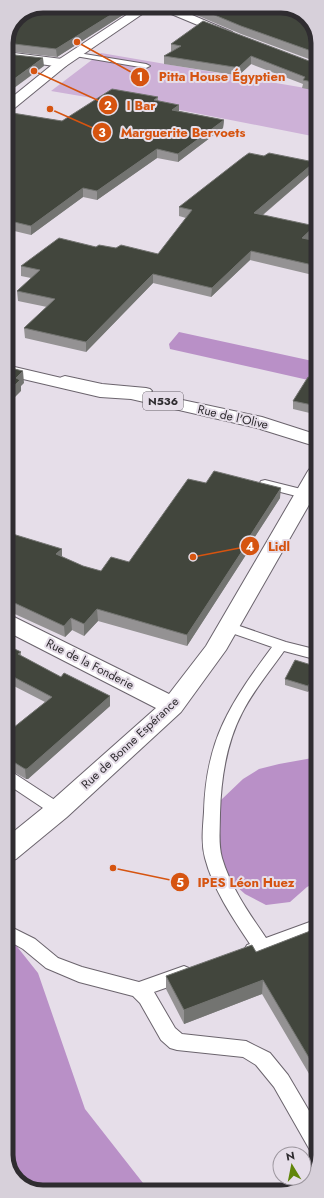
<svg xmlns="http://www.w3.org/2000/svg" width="324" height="1198" font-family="Jost,sans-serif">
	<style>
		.green { fill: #cdb1d7 }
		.forest { fill: #b990c7 }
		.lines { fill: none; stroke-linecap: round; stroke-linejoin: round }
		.service-casing { stroke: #6b646d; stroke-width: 2 }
		.minor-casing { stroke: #6b646d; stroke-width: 2 }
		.tertiary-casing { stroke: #6b646d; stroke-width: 2 }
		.primary-casing { stroke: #6b646d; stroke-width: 2 }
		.service { fill: #fff; fill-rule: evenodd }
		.minor { fill: #fff; fill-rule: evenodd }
		.tertiary { fill: #fff; fill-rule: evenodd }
		.primary { fill: #fff; fill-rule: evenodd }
		.wall { fill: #949293 }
		.shaded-wall { fill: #737471 }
		.building { fill: #42463d; stroke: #737471 }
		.labels { text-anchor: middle; stroke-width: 4; stroke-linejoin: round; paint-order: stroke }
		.shield { fill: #e6dee9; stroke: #666168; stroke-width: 1 }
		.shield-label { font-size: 11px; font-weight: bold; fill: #2f2c30 }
		.street-label { font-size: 12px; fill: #2f2c30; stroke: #e6dee9 }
		.rim { fill: none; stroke: #2f2c30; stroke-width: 5 }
		.leader { fill: none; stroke: #d65410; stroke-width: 1.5 }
		.callout-dot { fill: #d65410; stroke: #e6dee9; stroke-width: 1.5 }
		.mark-label { font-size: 12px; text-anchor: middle; font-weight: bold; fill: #fff }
		.callout-label { font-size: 13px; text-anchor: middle; font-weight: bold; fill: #d65410; stroke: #e6dee9; stroke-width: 4; stroke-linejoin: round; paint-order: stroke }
	</style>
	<rect width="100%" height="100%" fill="#e6dee9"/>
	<path class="green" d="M101 53 317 90V137L144 103 104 100 51 91Z"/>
	<path class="forest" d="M179 332 317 362V382L170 349 169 344Z
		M318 757V881L307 887 290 902 266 905 245 894 227 878 212 825 221 800 243 779 259 769 279 764Z
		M7 934 38 973 85 1109 150 1192H38L18 1183 7 1163Z"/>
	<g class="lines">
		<g class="service-casing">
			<path id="service" d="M72 52 146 64 150 66 146 68 75 56H72Z
				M65 376 102 384 146 388 150 389 152 391 150 393 146 394 102 390 68 383 62 386 58 385 56 383C59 379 60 377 65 376Z
				M265 480 309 491 310 494 309 497 304 498 261 487 259 484 261 481Z
				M228 622 286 642 318 650V660L284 651C270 671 253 691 242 713 226 744 221 779 220 813 220 828 218 844 222 858 231 888 249 913 266 938L318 919V933L253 957 247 955 244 950 247 945 250 944C232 917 213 889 205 858 201 843 203 827 204 812 206 739 230 704 272 647L223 630 221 627 223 624Z
				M6 770 12 772 64 806 66 810 64 814 58 816 52 814 7 784Z
				M7 925 35 939 58 958 82 967 139 982 184 966 191 969 193 974 191 979 154 992 175 1028 182 1034 246 1041 270 1053 288 1075 318 1126V1154L311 1152 274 1087 256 1065 243 1057 177 1050 170 1048 161 1040 140 1003 133 996 79 982 46 968 23 949 7 940Z"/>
		</g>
		<g class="minor-casing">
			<path id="minor" d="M14 53 62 59 66 60 68 63 66 66 62 67 10 60 8 57 10 54Z
				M318 465V489L226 650 181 712 67 817 16 859 7 862V837L49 803 156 708 6 631V615L14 617 169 694 206 646 308 471 311 467Z"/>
		</g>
		<g class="tertiary-casing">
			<path id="tertiary" d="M140 6H154L66 66 11 111 6 112V102L58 60Z
				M156 6H171L232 32 234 34 232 36H224L157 8Z"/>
		</g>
		<g class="primary-casing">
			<path id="primary" d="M6 365 100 387 131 389 262 417 318 435V447L257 428 131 399 100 397 6 375Z"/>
		</g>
		<use href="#service" class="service"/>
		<use href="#minor" class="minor"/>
		<use href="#tertiary" class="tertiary"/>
		<use href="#primary" class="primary"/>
	</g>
	<path class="wall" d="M137 6 57 57 6 51V43Z
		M175 6H286L317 35V62L241 34Z
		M171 44 317 64V91L302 88 303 84 251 64 239 75H234L164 64V56L171 52Z
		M158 97V101L179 111 224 120 223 128 178 162 157 158 97 200 83 197 31 235 6 229V112L62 121Z
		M317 154V176L310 174 263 215 314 235 309 240 317 241V276L250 260 211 297 153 283 86 352 25 338 24 328 47 307 18 301 17 291 31 278 21 276V266L96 247 116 248 158 254 186 218 179 216V207L264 156 309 161Z
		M317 379 318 415 293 409V401Z
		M206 483 280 498 251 543V547L187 646 98 621 84 636 72 630 65 637 6 610V532L83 566 101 571 129 562Z
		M6 645 21 652V656L61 677 110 696V706L28 779H26L12 771 6 769V725L13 728 45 702 6 682Z
		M318 667 308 692 285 685V679Z
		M318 928V1089L262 994 184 1024 166 989V976L256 952Z"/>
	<path class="shaded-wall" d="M125 6H137L57 57 56 49Z
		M251 56V64L239 75H234V67Z
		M43 58 44 66 6 94V85Z
		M179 105V113L172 110Z
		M224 120 223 128 178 162V154Z
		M157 149V158L97 200V191Z
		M310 166V174L254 222V213Z
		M83 188V197L31 235V226Z
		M315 226 314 235 302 247V238Z
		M251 251 250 260 211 297 212 288Z
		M153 274V283L86 352V342Z
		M23 371 24 383 21 386V391L6 406V394L16 378Z
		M281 488 280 498 251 543V547L187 646V635Z
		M62 549V560L56 554Z
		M97 609 98 621 84 636V624Z
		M71 618 72 630 65 637 64 626Z
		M318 671V676L308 692V686Z
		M110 696V706L28 779H26L25 769Z
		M12 780 13 790 7 795 6 784Z
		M263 980 262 994 184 1024V1010Z"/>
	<path class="building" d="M43 6H125L56 49 6 43 17 17Z
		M193 6H286L306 15 317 35V53L241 26Z
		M203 21 317 64V83L303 80 305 77 251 56 239 67H234L164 56 181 46 171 44Z
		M6 54 43 58 6 85Z
		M112 89 158 97 154 100 179 105 172 110 224 120 178 154 157 149 97 191 83 188 31 226 6 220V112L62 121Z
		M249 153 264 156 269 153 309 161 317 154V167L310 166 254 213 315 226 302 238 317 241V266L251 251 212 288 153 274 86 342 24 328 55 299 17 291 40 270 21 266 59 238 96 247 99 245 116 248 121 245 158 254 192 210 179 207 242 158Z
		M6 367 23 371 16 378 20 380 6 394Z
		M308 377 317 379V406L293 401Z
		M214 471 281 488 250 536H252L187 635 97 609 84 624 71 618 64 626 6 599V532L62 549 56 554 83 566 101 571 111 557 129 562 188 479 206 483Z
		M6 645 21 652 18 654 61 677 64 673 110 696 27 769H25L12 761 6 760V725L13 728 52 697 6 673Z
		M295 660 318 667V671L308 686 285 679Z
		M6 776 12 780 6 784Z
		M318 928V1073L263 980 184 1010 166 976 252 945 256 952Z"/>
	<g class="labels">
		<rect class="shield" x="143" y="392" width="40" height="18" rx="3"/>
		<g class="shield-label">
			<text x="163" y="405">N536</text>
		</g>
		<g class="street-label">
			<text transform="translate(233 417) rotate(13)" y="4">Rue de l'Olive</text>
			<text transform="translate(90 664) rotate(27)" y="4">Rue de la Fonderie</text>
			<text transform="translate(130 743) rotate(-43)" y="4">Rue de Bonne Espérance</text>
		</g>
	</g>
	<path d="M0 0H324V1198H0ZM43 13H281A30 30 0 0 1 311 43V1155A30 30 0 0 1 281 1185H43A30 30 0 0 1 13 1155V43A30 30 0 0 1 43 13Z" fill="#d7d0da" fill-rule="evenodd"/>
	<path class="rim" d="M43 13H281A30 30 0 0 1 311 43V1155A30 30 0 0 1 281 1185H43A30 30 0 0 1 13 1155V43A30 30 0 0 1 43 13Z"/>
	<path class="leader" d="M77 42L140 77M34 71L108 105M50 109L102 132M193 557L250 546M113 868L180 882"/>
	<g class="callout-dot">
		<circle cx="77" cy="42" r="4"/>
		<circle cx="34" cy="71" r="4"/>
		<circle cx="50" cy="109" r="4"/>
		<circle cx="193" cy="557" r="4"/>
		<circle cx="113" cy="868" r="4"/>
		<circle cx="140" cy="77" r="10"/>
		<circle cx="108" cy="105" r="10"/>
		<circle cx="102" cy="132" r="10"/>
		<circle cx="250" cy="546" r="10"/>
		<circle cx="180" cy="882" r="10"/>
	</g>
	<g class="mark-label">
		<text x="140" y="81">1</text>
		<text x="108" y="110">2</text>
		<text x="102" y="137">3</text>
		<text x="250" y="551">4</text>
		<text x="180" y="887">5</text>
	</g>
	<g class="callout-label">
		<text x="222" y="81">Pitta House Égyptien</text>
		<text x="141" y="110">I Bar</text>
		<text x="183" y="137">Marguerite Bervoets</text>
		<text x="279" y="551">Lidl</text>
		<text x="246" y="887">IPES Léon Huez</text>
	</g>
	<g transform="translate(292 1166) rotate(350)"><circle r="19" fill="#e6dee9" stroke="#9d979f"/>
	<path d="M0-3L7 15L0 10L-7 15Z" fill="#61860a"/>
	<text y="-6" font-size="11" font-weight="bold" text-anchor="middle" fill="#2f2c30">N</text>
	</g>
</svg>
